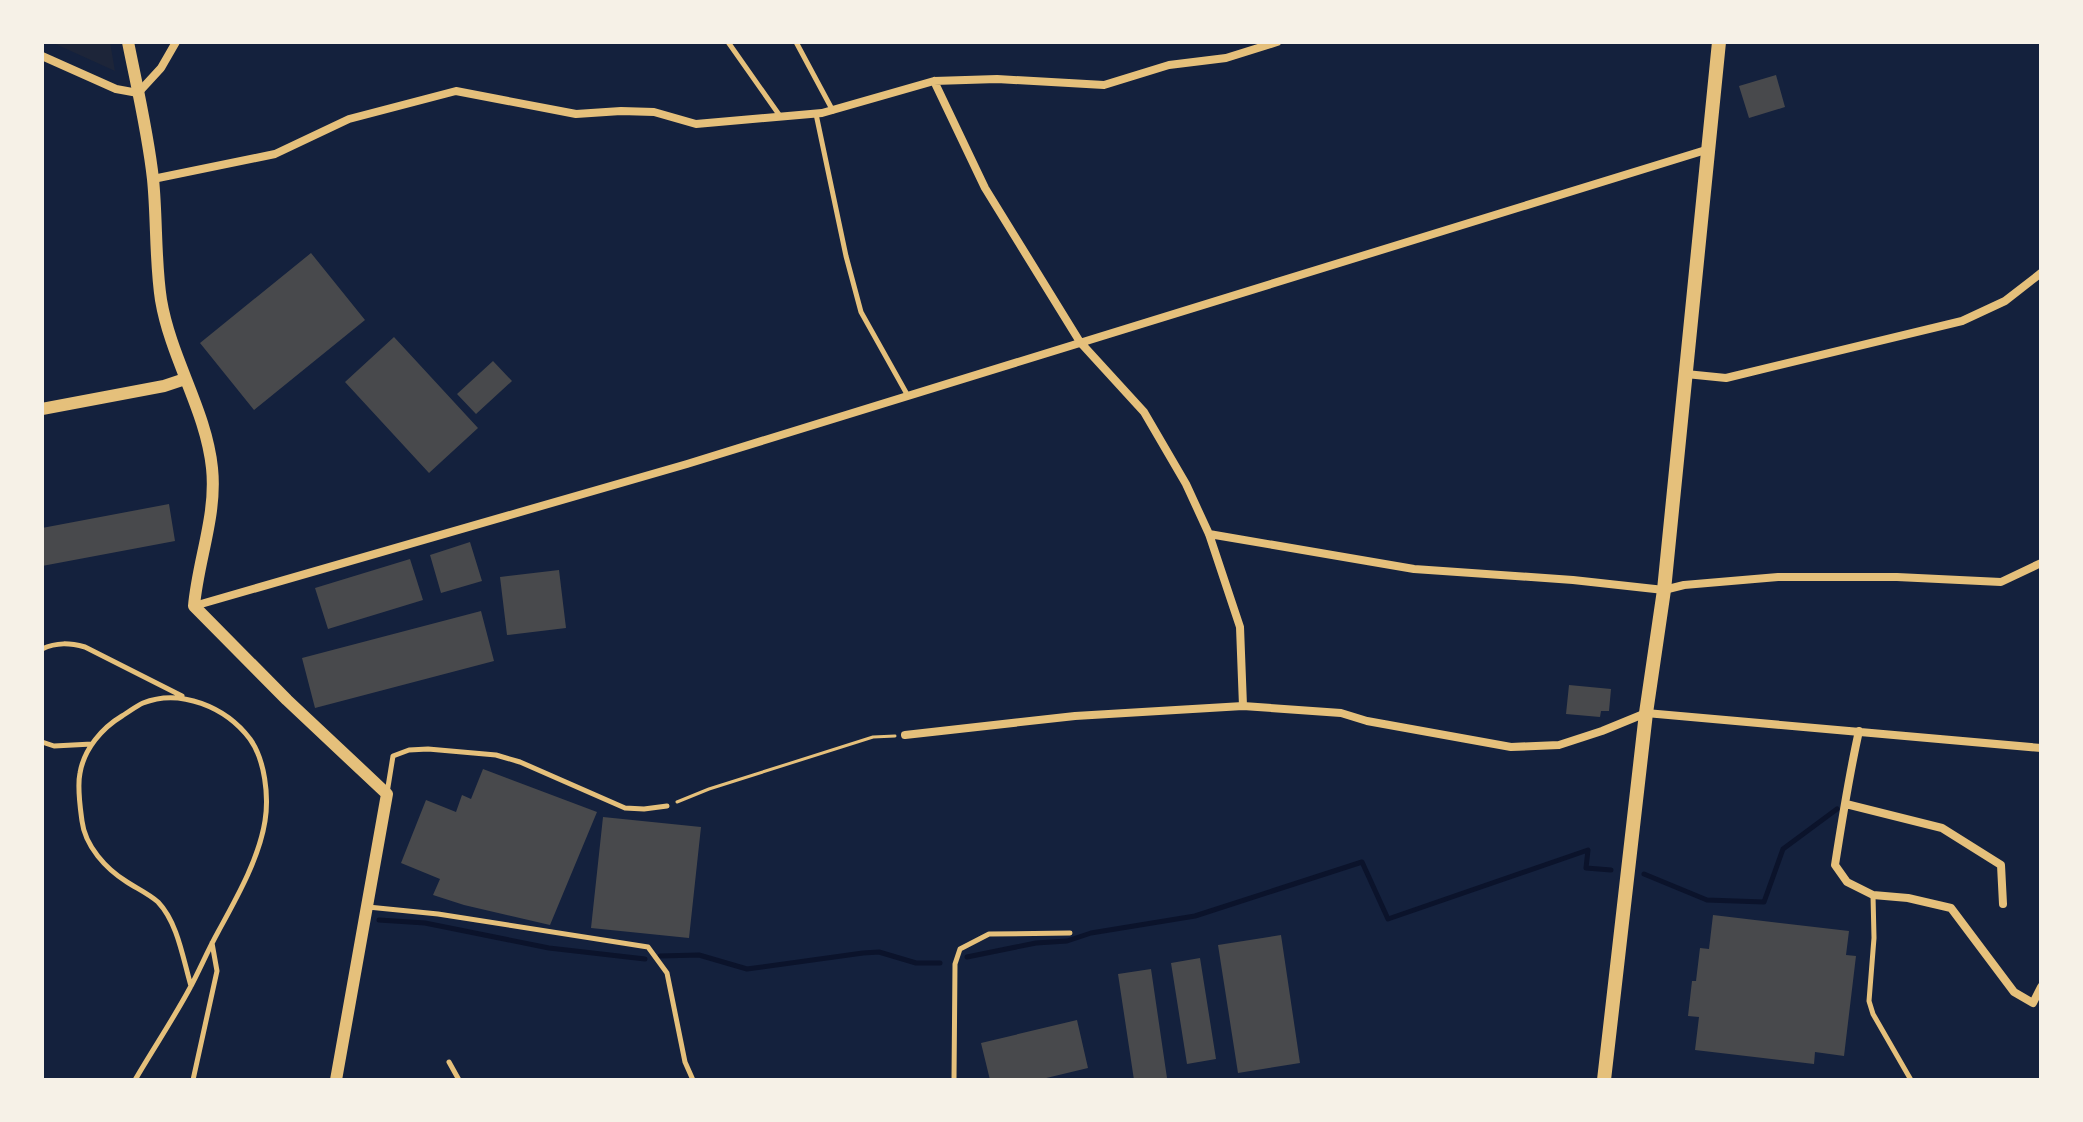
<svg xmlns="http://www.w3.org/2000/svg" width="2083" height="1122" font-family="'Asap Condensed',sans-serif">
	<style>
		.green { fill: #1d2539 }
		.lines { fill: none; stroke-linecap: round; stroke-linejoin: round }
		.stream { stroke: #0b132b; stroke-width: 5 }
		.building { fill: #48494c }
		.path { stroke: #e5c07b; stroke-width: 3 }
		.service { stroke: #e5c07b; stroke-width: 5 }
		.minor { stroke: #e5c07b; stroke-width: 8 }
		.tertiary { stroke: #e5c07b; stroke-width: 12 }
		.primary { stroke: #e5c07b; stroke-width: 14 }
	</style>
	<rect width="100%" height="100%" fill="#14213d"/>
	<path class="green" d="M51 42H110L115 71Z"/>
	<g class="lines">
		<path class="stream" d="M1644 874 1707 900 1764 902 1783 849 1837 809
			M379 920 425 923 549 948 645 959
			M660 956 699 955 747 969 863 953 879 952 916 963H940
			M967 957 1036 943 1067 941 1091 933 1195 916 1362 862 1388 919 1588 850 1586 868 1611 870"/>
	</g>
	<path class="building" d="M1776 75 1785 107 1749 118 1739 86Z
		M311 253 365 320 254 410 200 343Z
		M394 337 478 428 429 473 345 382Z
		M493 361 512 381 476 414 457 394Z
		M169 504 175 541 42 566V528Z
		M470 542 482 581 441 593 430 555Z
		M410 559 423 600 328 629 315 588Z
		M559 570 566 628 507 635 500 577Z
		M481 611 494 661 315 708 302 658Z
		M1569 685 1611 689 1609 711H1601L1600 717 1566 714Z
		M483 769 597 812 550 925 464 905 433 895 440 879 401 863 426 800 456 812 462 795 471 799Z
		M603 817 701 827 689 938 591 928Z
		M1713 915 1849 931 1846 955 1856 956 1844 1056 1815 1052 1814 1064 1695 1050 1699 1017 1688 1016 1692 981H1696L1700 948 1709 949Z
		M1281 935 1300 1063 1238 1073 1218 945Z
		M1200 958 1216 1059 1187 1064 1171 963Z
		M1151 969 1167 1078 1134 1080 1118 974Z
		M1077 1020 1088 1068 1038 1080H990L981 1043Z"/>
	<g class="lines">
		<path class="path" d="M677 802 709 789 873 737 895 736"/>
		<path class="service" d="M728 42 780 116
			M796 42 833 111
			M816 114 846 256 861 312 908 396
			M42 649C57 642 70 643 85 647L182 696
			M42 742 54 746 92 744
			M387 793 393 756 409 750 428 749 496 755 520 762 625 808 644 809 667 806
			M1873 895 1874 938 1869 1001 1873 1014 1911 1080
			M368 907 438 914 648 947 667 973 685 1062 693 1080
			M449 1062 459 1080
			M135 1080C153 1049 174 1018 191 986 200 969 208 950 218 932 236 899 259 859 265 821 269 796 265 760 250 739 226 707 180 688 143 703 136 706 129 712 122 716 102 728 84 749 80 773 77 787 80 806 82 821 85 846 106 869 127 882 138 889 149 894 158 902 178 923 183 959 191 986
			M193 1080 217 971 212 943
			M954 1080 955 964 960 949 989 934 1070 933"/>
		<path class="minor" d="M42 56 116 89 138 93 161 68 176 42
			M934 81 985 188 1080 342 1144 412 1186 484 1209 534 1240 627 1243 706
			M153 179 275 154 349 119 456 91 576 114 621 111 654 112 696 124 822 113 934 81 997 79 1104 85 1169 65 1226 58 1277 42
			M1686 374 1726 378 1962 321 2005 301 2041 273
			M1209 534 1414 569 1573 580 1664 590 1684 585 1778 577H1897L2001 582 2041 563
			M194 606 687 464 1709 149
			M1859 731C1849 775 1842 820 1835 865L1847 882 1873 895 1908 898 1951 908 2014 992 2033 1003 2041 987
			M905 735 1075 716 1243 706 1341 713 1367 721 1511 747 1559 745 1602 731 1646 713 2041 748
			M1846 804 1942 828 2001 865 2003 904"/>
		<path class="tertiary" d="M128 42C137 87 148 133 153 179 157 219 155 261 161 300 171 359 206 410 212 468 217 515 198 560 194 606L287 700 387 794 336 1080
			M42 409 164 386 185 379"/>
		<path class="primary" d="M1604 1080 1646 713 1664 590 1719 42"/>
	</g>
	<rect width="2083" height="1122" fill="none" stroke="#f6f1e7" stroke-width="88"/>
</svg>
